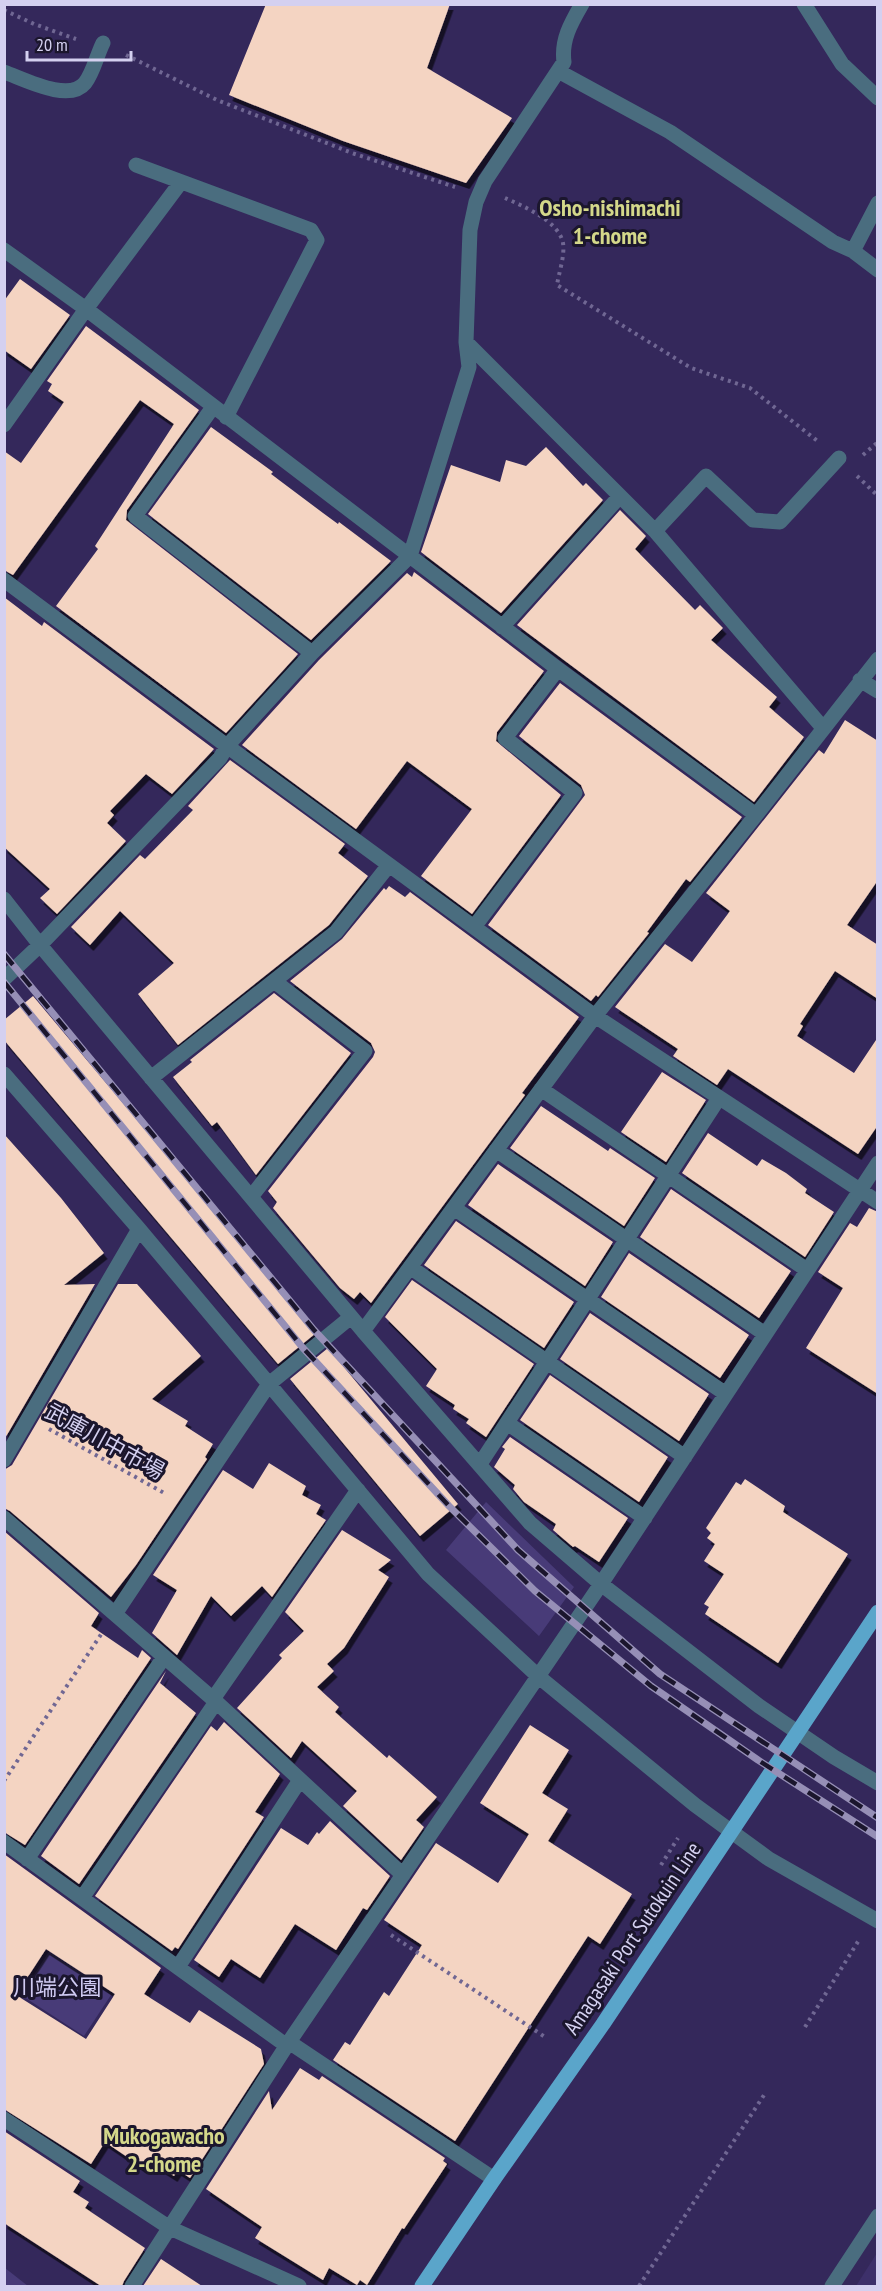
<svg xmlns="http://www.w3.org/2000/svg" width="882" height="2291" font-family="'PT Sans Narrow','Noto Sans JP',sans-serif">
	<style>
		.built { fill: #3d306a }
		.green { fill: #483b78 }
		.building { fill: #f4d4c2; fill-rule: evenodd; filter: url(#shadow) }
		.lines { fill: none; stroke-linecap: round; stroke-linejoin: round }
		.path { stroke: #706793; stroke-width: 4; stroke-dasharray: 3 4.5; stroke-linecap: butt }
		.minor { stroke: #4a6d7f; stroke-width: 15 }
		.major { stroke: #5aa5ca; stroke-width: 15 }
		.rail-casing { stroke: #968fb6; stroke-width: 7 }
		.rail { stroke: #1b162d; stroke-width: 4.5; stroke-dasharray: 14; stroke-linecap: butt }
		.labels { text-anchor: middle; stroke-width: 6; stroke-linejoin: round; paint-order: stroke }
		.street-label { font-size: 22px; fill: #d4d0f0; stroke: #1b162d }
		.park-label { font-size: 22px; fill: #cfcaf2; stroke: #1b162d }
		.neighbourhood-label { font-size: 24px; font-weight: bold; fill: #d4d88a; stroke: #1b162d }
	</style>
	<defs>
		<filter id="shadow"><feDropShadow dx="3.5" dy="6" stdDeviation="0" flood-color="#0009"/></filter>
	</defs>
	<rect width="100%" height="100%" fill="#34285b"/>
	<path class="built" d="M877 2253V2286H856Z"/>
	<path class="green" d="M486 1502 574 1587 539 1636 446 1550Z
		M73 1914 108 1936 82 1976 111 1995 84 2036 21 1995Z
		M4 2268H5L28 2286H5Z"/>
	<path class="building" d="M266 4H450L427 68 512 118 466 183 343 141 229 95Z
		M20 279 70 315 31 369 4 350V301Z
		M86 326 199 410 127 510 126 520 298 654 226 733 56 606 98 549 95 546 174 424 140 400 13 575 4 570V451L21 463 64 402 48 391 52 384 47 381Z
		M211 427 273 472 271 474 323 513 338 524 339 522 391 561 311 640 148 514Z
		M546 447 583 486 586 483 603 500 501 613 421 552 451 465 500 482 506 460 526 466Z
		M620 510 646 536 635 549 695 610 700 605 723 628 711 640 777 697 769 707 804 737 754 802 517 625Z
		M414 572 544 671 497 732 496 741 561 795 472 914 421 876 472 809 407 761 356 829 242 745 319 660 407 573 412 577Z
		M4 597 42 626 44 622 214 749 172 794 146 774 110 811 114 815 107 823 126 841 57 914 40 898 50 889 4 847Z
		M560 683 742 817 690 882 686 879 647 932 649 933 598 997 596 995 591 1001 488 925 585 795 581 785 519 736Z
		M845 720 878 741V880L847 925 878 945V999L835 971 800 1024 803 1026 797 1036 854 1073 878 1037V1125L858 1154 728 1069 717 1085 673 1056 678 1049 615 1007 665 944 692 962 730 911 706 893 819 750 824 754Z
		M230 760 345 844 338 853 368 876 329 925 178 1045 138 994 174 963 120 911 90 945 71 927 140 855 145 859 193 810 188 806Z
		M389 886 405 897 410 892 579 1017 522 1093 525 1095 371 1303 360 1292 354 1299 340 1288 273 1208 277 1202 268 1191 373 1057 375 1052 371 1043 290 981 342 939 384 888 386 890Z
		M274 993 351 1053 256 1175 217 1122 212 1126 173 1077 192 1062 190 1060Z
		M33 996 316 1333 278 1364 4 1040V1020Z
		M662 1072 706 1100 666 1162 621 1132Z
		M541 1106 608 1151 610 1148 655 1178 624 1226 510 1148Z
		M708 1133 757 1166 762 1159 786 1173 807 1189 805 1193 834 1212 805 1257 682 1173Z
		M4 1134 61 1198 104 1253 64 1285 95 1284 4 1440Z
		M498 1164 613 1242 585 1286 468 1205Z
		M671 1189 791 1271 759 1318 640 1237Z
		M869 1208 878 1212V1394L806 1348 843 1288 818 1272 850 1223 857 1227Z
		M456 1221 574 1302 544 1348 424 1265Z
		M629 1253 749 1335 720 1378 601 1297Z
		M412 1280 534 1364 486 1437 466 1423 469 1419 453 1409 455 1405 426 1386 437 1369 385 1317Z
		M118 1284H137L201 1356 152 1399 188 1421 185 1426 213 1444 205 1457 207 1459 136 1565 111 1597 10 1511 4 1508V1470L12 1465Z
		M590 1313 709 1394 679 1441 560 1359Z
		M328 1348 458 1504 420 1536 290 1379Z
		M550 1375 668 1457 639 1502 520 1420Z
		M510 1437 628 1518 599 1562 575 1546 573 1547 553 1530 556 1524 524 1502 513 1489 515 1485 494 1467 505 1449 502 1447Z
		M269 1463 306 1486 302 1495 321 1505 316 1514 326 1520 272 1597 262 1586 231 1616 211 1596 177 1655 152 1633 177 1590 153 1575 223 1470 253 1489Z
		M745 1479 785 1506 783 1512 848 1554 778 1663 705 1614 709 1607 704 1604 724 1574 704 1561 715 1544 707 1538 711 1533 706 1528 736 1482 741 1485Z
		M342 1530 391 1560 378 1570 389 1577 344 1648 327 1664 334 1671 317 1687 339 1707 335 1712 387 1758 389 1755 437 1797 416 1820 424 1827 401 1860 343 1806 357 1791 302 1741 291 1758 237 1708 282 1658 279 1655 304 1631 285 1612Z
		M4 1531 99 1613 91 1626 138 1658 142 1650 151 1658 25 1845 4 1832Z
		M166 1671 160 1683 196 1713 79 1884 41 1856Z
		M224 1722 280 1774 255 1812 264 1817 178 1949 175 1947 172 1951 95 1896 211 1726 217 1731Z
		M530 1725 569 1750 542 1793 568 1809 548 1841 632 1894 600 1944 588 1936 455 2141 333 2060 345 2042 350 2045 384 1992 389 1996 422 1945 384 1920 436 1843 498 1883 529 1834 480 1803Z
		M330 1821 390 1876 367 1910 363 1908 336 1950 295 1924 260 1978 231 1959 219 1977 194 1960 281 1828 308 1845 317 1832 319 1834Z
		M4 1854 161 1968 144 1994 190 2023 199 2010 261 2049 264 2064 190 2178 178 2170 174 2176 147 2159 142 2167 105 2142 91 2164 4 2109ZM46 1949 115 1994 86 2039 16 1995Z
		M300 2068 319 2080 322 2076 445 2158 443 2161 447 2164 404 2229 402 2228 367 2285 360 2280 357 2285 329 2268 323 2280 255 2238 262 2227 206 2189 269 2091 272 2110Z
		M4 2131 80 2181 73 2192 89 2202 85 2208 145 2248 124 2281 122 2286H101L4 2223Z
		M161 2259 202 2286H143Z"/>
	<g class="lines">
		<path class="path" d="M4 10 34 24 76 39
			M126 55 217 100 352 153 455 187
			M505 198C523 206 559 221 563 243 565 256 559 272 557 285L691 368 750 388 820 443
			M863 455 878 442
			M857 476 878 496
			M49 1429 166 1494
			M4 1781 102 1633
			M661 1865 678 1838
			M391 1935 545 2037
			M805 2027 859 1940
			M639 2286 766 2092"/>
		<path class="minor" d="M804 4 842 64 878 98
			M558 71 670 132 833 242 853 251 878 270
			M4 72C24 79 69 103 85 83 93 73 97 55 103 43
			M136 165 311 230 317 240 226 417
			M4 250 86 309 558 669 756 815
			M853 251 878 203
			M466 342 655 531 823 728
			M213 407 135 516 312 653
			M4 425 86 309 181 182
			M655 531 706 476 753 520 780 522 839 458
			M4 580 227 746 595 1016 878 1202
			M502 627 620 496
			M878 659 756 815 595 1016 363 1331 530 1523 601 1584 759 1706 834 1757 878 1783
			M860 680 878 691
			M4 899 40 945 363 1331
			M474 927 575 793 505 738 558 669
			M4 979 40 945 220 758 227 746 312 653 410 556 469 367 466 342 470 230 476 202 485 181 564 62C561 40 571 23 582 4
			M4 1074 139 1229 428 1574 539 1677 695 1805 769 1859 878 1921
			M151 1078 336 932 389 865
			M541 1089 807 1270
			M496 1150 765 1334
			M251 1197 365 1051 274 981
			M454 1208 726 1394
			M410 1267 685 1457
			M507 1423 645 1518
			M4 1460 139 1229
			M480 1464 719 1098
			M4 1518 213 1699 403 1875
			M115 1614 269 1384 351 1317
			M213 1699 358 1490
			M4 1842 287 2046
			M27 1859 164 1657
			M82 1898 216 1702
			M178 1967 300 1780
			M289 2042 494 2179
			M4 2119 170 2228 299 2286
			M132 2286 289 2042 601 1584 878 1163
			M832 2286 878 2216"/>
		<path class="major" d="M422 2286 494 2179 603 2024 878 1612"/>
		<g class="rail-casing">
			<path id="rail" d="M4 954 314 1330 518 1550 660 1674 878 1818
				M4 982 303 1348 449 1506 535 1591 651 1686 758 1760 878 1837"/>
		</g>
		<use href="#rail" class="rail"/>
	</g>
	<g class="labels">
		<g class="street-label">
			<text transform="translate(105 1441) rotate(29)" y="8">武庫川中市場</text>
			<text transform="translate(632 1938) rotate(-56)" y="8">Amagasaki Port Sutokuin Line</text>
		</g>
		<g class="park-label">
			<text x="57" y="1995">川端公園</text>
		</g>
		<g class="neighbourhood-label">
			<text x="610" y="216">Osho-nishimachi<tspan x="610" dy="28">1-chome</tspan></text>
			<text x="164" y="2144">Mukogawacho<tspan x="164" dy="28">2-chome</tspan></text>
		</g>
	</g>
	<rect width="882" height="2291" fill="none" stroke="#d4d0f0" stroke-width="12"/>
	<path d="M27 51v9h104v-9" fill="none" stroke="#d4d0f0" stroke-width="3"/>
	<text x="36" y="51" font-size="18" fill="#d4d0f0" stroke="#1b162d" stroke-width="4.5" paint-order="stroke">20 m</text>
</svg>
